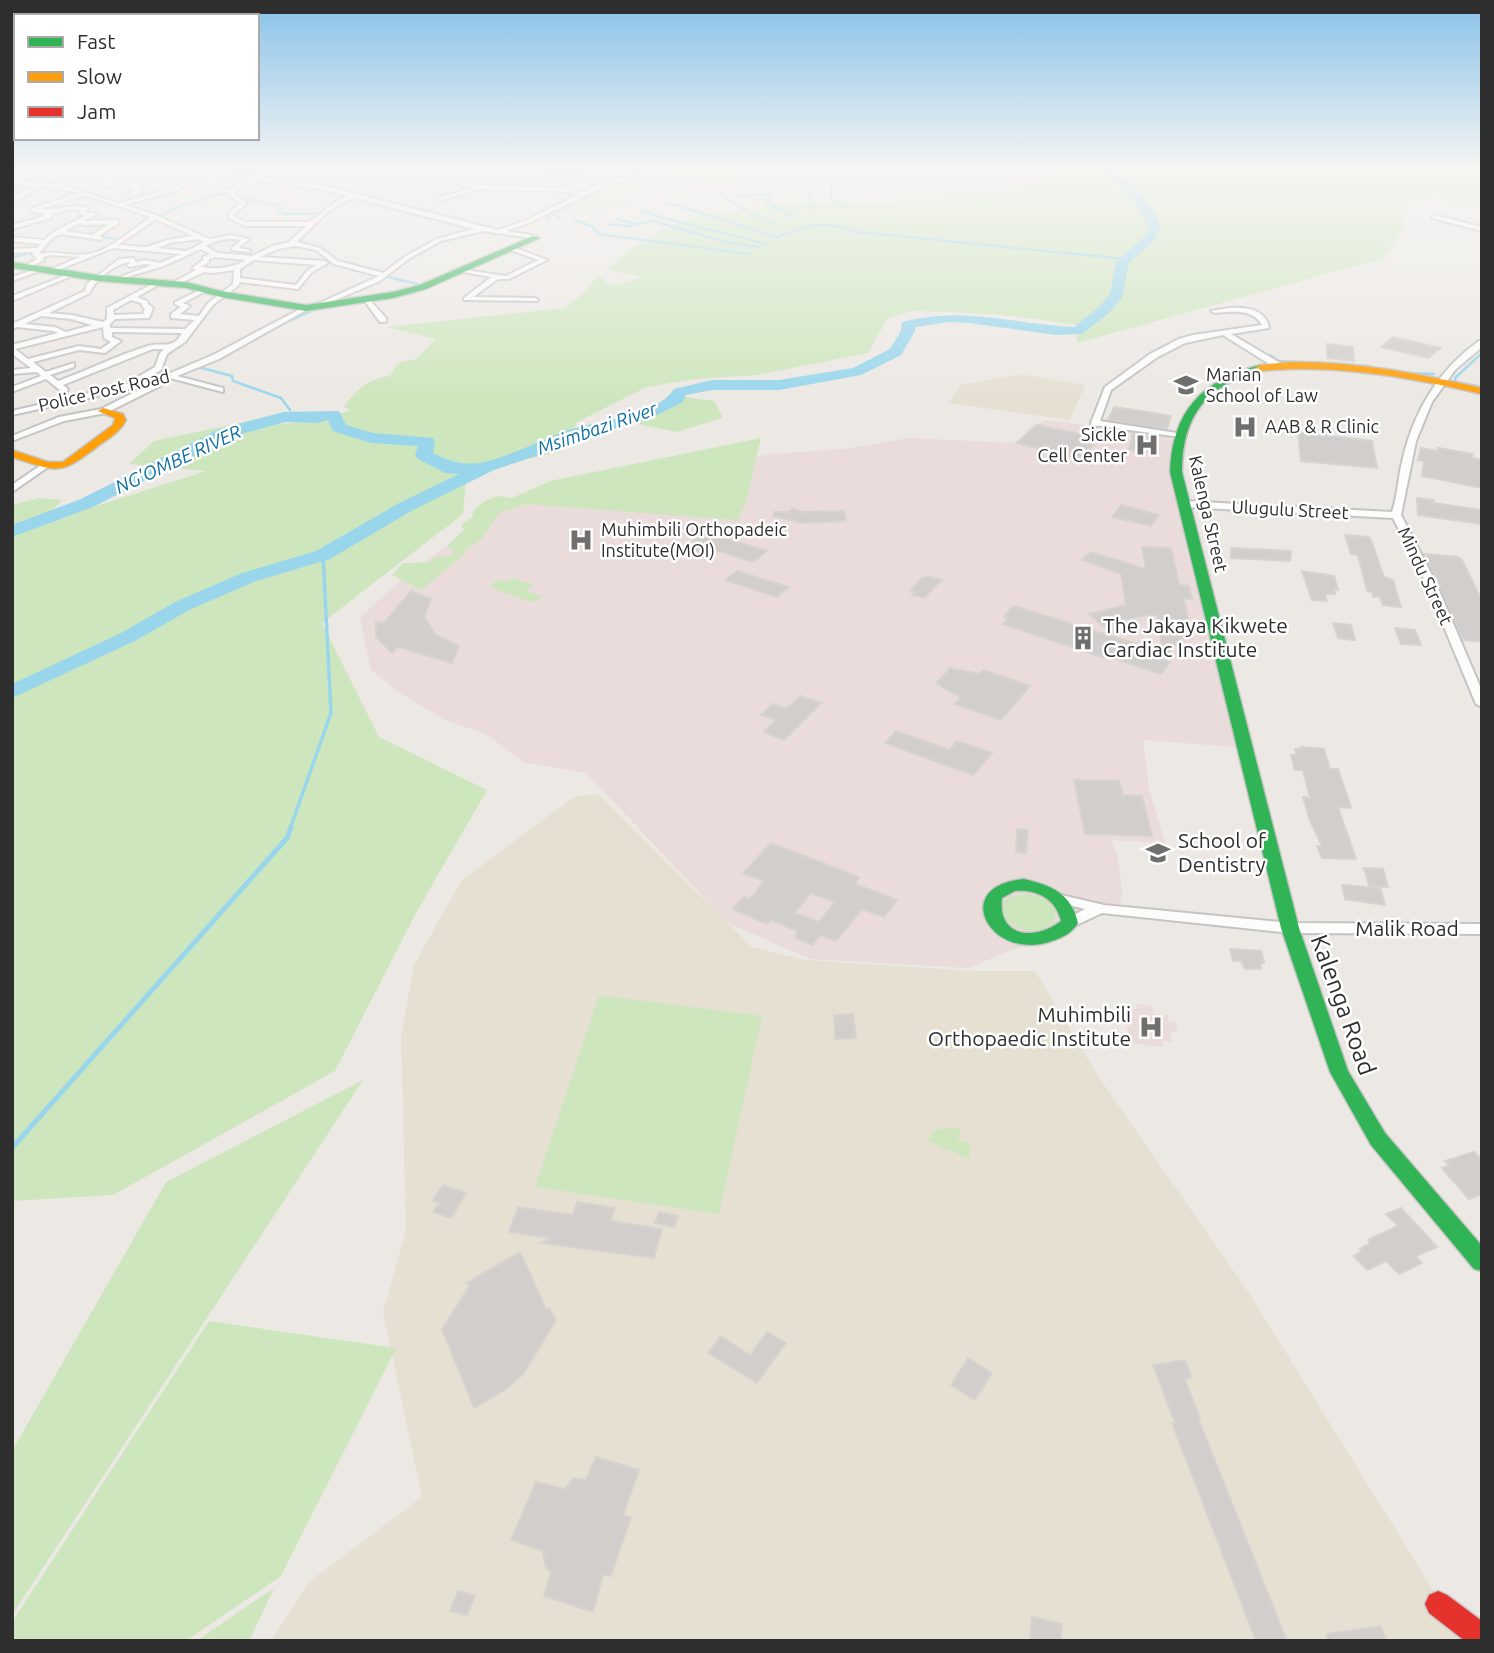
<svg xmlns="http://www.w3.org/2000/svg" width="1494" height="1653" font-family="Ubuntu,sans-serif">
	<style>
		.education { fill: #e6e0d3 }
		.medical { fill: #e9dcdb }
		.green { fill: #cee6be }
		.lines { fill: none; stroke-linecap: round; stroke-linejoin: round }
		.stream-far2 { stroke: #99d6ec; stroke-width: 2.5 }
		.stream-far1 { stroke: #99d6ec; stroke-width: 3.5 }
		.stream { stroke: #99d6ec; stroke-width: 5 }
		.river { fill: #99d6ec; fill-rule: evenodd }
		.building { fill: #d1cecb; stroke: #d7d4d0; stroke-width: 2; fill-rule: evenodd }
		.street-casing { stroke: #c5c4c5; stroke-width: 4 }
		.fast-casing { stroke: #c5c4c5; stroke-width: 3 }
		.slow-casing { stroke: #c5c4c5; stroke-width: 3 }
		.jam-casing { stroke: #c5c4c5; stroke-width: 3 }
		.street { fill: #fcfcfb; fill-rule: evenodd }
		.fast { fill: #30b455; fill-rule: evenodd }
		.slow { fill: #ff9f0a; fill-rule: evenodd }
		.jam { fill: #e5322d; fill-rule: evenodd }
		.labels { text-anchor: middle; stroke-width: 5; stroke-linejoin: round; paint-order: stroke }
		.far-poi-label { font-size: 18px; fill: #2e2e2e; stroke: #fff; text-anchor: start }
		.far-street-label { font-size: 18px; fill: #2e2e2e; stroke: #fff }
		.far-water-label { font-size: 19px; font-style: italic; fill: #0d6fa3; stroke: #fff }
		.poi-label { font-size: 21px; fill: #2e2e2e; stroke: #fff; text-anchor: start }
		.street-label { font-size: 21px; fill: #2e2e2e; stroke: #fff }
		.near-street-label { font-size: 24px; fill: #2e2e2e; stroke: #fff }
	</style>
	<rect width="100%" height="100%" fill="#ece8e4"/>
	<path class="education" d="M676 174 699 187 689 189 678 187 639 195 630 202 588 216 548 212 617 182Z
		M1021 374 1085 385 1070 420 949 403 960 385Z
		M598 794 752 947 806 960 971 971H1035L1098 1076 1251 1296 1438 1598 1482 1641H271L310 1581 422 1497 383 1312 406 1230 401 1037 414 965 461 881 574 797Z"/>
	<path class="medical" d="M1046 420 1161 435 1175 441 1170 458V474L1181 503 1187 552 1208 621 1235 747 1143 740 1149 789 1165 843 1112 840 1118 859 1122 891 1119 913 1090 918 968 968 810 959 728 923 586 773 523 762 486 734 445 720 400 693 371 670 360 617 402 579 495 510 770 454 844 449 909 438 1012 443 1021 439 1031 426Z
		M1137 1004 1153 1006 1154 1014 1168 1015V1021L1176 1022 1177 1032H1170L1172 1042 1163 1041V1047L1136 1044 1130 1040 1124 1016 1133 1017 1132 1009H1137Z"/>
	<path class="green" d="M715 170H732L745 180 693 186 676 175Z
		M1060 170H1482V210L1424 196 1399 206 1404 227 1384 258 1077 343 1076 325 1014 316 954 312 912 311 887 319 868 353 757 375 695 379 647 387 577 422 560 452 521 460 466 480 463 514 322 623 379 737 487 790 416 913 335 1071 113 1195 12 1201V505L39 498 62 500 40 524 206 471 129 464 154 441 254 420 235 428 323 420 351 410 344 407C355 390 369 378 390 376L398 363 416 359 436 339 386 327 564 308 585 292 597 275 612 286 643 277 607 270 633 248 660 231 691 217 790 201 875 203 988 194 1018 187 1049 177Z
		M684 397 714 401 723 418 676 432 638 424Z
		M761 438 747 499 738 520 525 504 498 514 481 540 464 551 466 553 421 590 392 575 403 563 432 562 434 558 452 556 454 550 447 546 465 529 461 527 463 523 472 518 473 511 486 500 499 496 512 498 550 481Z
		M514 578 533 585 525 591 542 596 540 599 530 602 489 587 497 580 505 581Z
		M1029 894 1046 899 1056 910 1054 922C1039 936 1016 932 1003 917L1002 905C1009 895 1018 894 1029 894Z
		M599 995 762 1016 719 1214 535 1187Z
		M363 1080 12 1615V1451L166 1182Z
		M960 1128 958 1140 970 1144 969 1159 927 1141 937 1129Z
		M209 1321 396 1348 281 1576 186 1641H12V1622Z
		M274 1588 249 1641H196Z"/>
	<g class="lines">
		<path class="stream-far2" d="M63 175 71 170
			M830 185 832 200 845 207
			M71 190 149 216
			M719 193 750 214 773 222
			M737 196 773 194 765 199 772 206 795 217
			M810 196 809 201 814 210
			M666 202 777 237 814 225H831L858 232 1125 259
			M642 211C683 225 724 232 765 244
			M544 213 549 219
			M554 215 560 218
			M155 219 182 205 219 194 277 205 282 208 278 211 282 214H320
			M617 219 636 224
			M575 220 593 227 598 234 750 254
			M606 224 628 226 653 221 730 243 758 247
			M96 236 122 240
			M12 258 35 251
			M380 275 425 286
			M188 288 210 294
			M271 329 318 308
			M1482 353 1455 378 1456 382 1482 387
			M1270 355 1279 361 1369 366
			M198 367 232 376 233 381 281 398 290 410
			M1408 373 1434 374
			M159 382 171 378
			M90 393 136 382"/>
		<path class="stream-far1" d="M290 829 331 713 323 555"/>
		<path class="stream" d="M12 1148 287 838 291 827"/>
		<path class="river" d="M1099 170C1127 170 1153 202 1161 228L1153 242 1129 263 1122 298 1109 313 1082 334 1056 335 970 323 949 322 915 327V331L901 355 861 375 779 390H712L686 395 683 402 649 419 576 439 560 448 494 470 413 510 330 559 256 581 189 610 135 641 12 698V684L121 633 175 602 242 573 316 551 401 502 459 474 445 473 418 459 415 455 418 446 371 443 333 431 328 420 317 423 286 422 230 437 93 507 12 537V525L81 499 219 429 284 412 339 411 346 425 373 433 433 438 435 442 433 453C450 462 465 466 484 462 513 455 539 441 566 431 596 420 657 417 674 389L712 380H779L853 368 890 349 901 331 902 322C965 306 1012 324 1074 327L1099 307 1110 294 1116 262 1144 237 1149 228 1134 200Z"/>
	</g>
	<path class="building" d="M536 170H582L598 182 593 185 575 180 573 186 560 185Z
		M1393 337 1441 348 1428 358 1381 347Z
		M1327 344 1353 347 1354 361 1327 358Z
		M1114 407 1135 410 1171 416 1167 429 1108 420Z
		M1037 425 1094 437 1090 444 1094 445 1080 459 1017 443Z
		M1298 432 1372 441 1377 468 1301 461Z
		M1133 433 1156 436 1153 452 1129 450Z
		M1421 448 1437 451 1438 448 1473 454 1472 458 1482 460V488L1422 476 1424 461 1418 460Z
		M1417 498 1434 500V503L1482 510V524L1418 515Z
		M1121 505 1159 515 1151 526 1112 517Z
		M792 508 801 512 844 511 846 521 802 523 774 516V512H790Z
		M704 532 767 551 753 562 712 549 706 554 686 547Z
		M1345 535 1368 537 1371 540 1384 577 1393 580 1401 607 1383 605 1380 597H1373L1372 592 1367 591 1358 555 1351 554Z
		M1142 547 1171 548 1179 585 1189 586 1192 599H1184L1192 639 1180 638 1163 660 1170 662 1161 674 1107 656 1105 658 1003 624 1008 618 1004 617 1014 606 1163 652 1157 615H1146L1103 626 1089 614 1126 605 1121 574 1082 560 1091 552 1146 569Z
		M1231 548 1291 551 1290 561 1231 558Z
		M1425 554 1458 557 1462 560 1479 595H1482V642L1463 640Z
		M737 571 772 582 789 587 777 597 725 580Z
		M1302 571 1334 576 1338 590 1334 589 1335 594H1325L1327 601 1312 600Z
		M930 577 942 580 924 598 912 595 915 592 910 591 922 578Z
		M411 591 431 599 424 617 436 635 459 646 452 663 398 647 392 653 376 637V622L384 623Z
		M1333 623 1351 625 1355 640 1338 638Z
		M1395 628 1415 630 1421 645 1401 644Z
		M950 668 980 674 983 670 1030 686 1001 720 998 719 955 704 961 698 936 683Z
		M801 696 821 703 784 740 764 732 775 720 761 715 773 704 786 709Z
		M896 731 949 750 957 741 992 753 973 775 885 743Z
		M1301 747 1324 749 1330 769H1338L1351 808 1338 807 1356 859 1322 858 1317 846H1322L1309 818 1303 797 1310 798 1303 770H1295L1291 755H1297L1295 749H1302Z
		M1074 780 1119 781 1123 795 1142 796 1152 836 1085 834Z
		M1017 829 1028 830 1026 853 1016 852Z
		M771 843 859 877 855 884 897 900 884 917 862 909 836 941 821 935 812 945 795 938 797 931 771 920 767 924 732 909 744 897 750 899 764 881 743 873ZM811 893 835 902 819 922 795 913Z
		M1364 868 1383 869 1388 887 1369 885Z
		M1342 885 1380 888 1385 905 1345 899Z
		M1230 949 1261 951 1264 963H1260L1261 969H1245L1241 961H1233Z
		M853 1014 856 1038 835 1039 834 1015Z
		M1474 1152 1482 1160V1194L1469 1199 1442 1168 1449 1166 1445 1161Z
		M443 1185 466 1193 451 1218 433 1212 439 1203 432 1201Z
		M577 1202 615 1208 611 1221 662 1229 654 1258 540 1243 551 1238 509 1232 518 1207 573 1215Z
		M1401 1208 1437 1247 1416 1256 1422 1263 1399 1274 1386 1261 1367 1270 1354 1256 1362 1251 1360 1249 1370 1243 1368 1240 1398 1226 1386 1214Z
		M659 1212 678 1216 674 1227 655 1223Z
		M520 1252 546 1309 549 1308 556 1320 524 1373 508 1388 474 1408 442 1329 470 1285 466 1283Z
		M767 1332 786 1343 757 1383 708 1353 721 1336 750 1355Z
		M968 1358 992 1373 975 1400 951 1385Z
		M1185 1360 1192 1378 1185 1379 1200 1418H1198L1287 1641H1256L1172 1423H1175L1153 1365Z
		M596 1457 639 1470 623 1515 631 1517 611 1576 603 1575 593 1612 544 1596 551 1572 546 1568 543 1551 511 1540 536 1482 564 1489 574 1478 586 1480Z
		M458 1591 475 1596 467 1615 450 1611Z
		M1032 1617 1062 1624 1061 1641H1030Z
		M1380 1626 1387 1641H1327V1634Z"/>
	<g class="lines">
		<g class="street-casing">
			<path id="street" d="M37 170 49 171 22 181 40 183 62 170H70L48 183 53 184 100 174 107 170H115L107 175 117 178 108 184 112 185V187L100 186V184L109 178 102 177 61 185 119 203 174 188 206 173 195 170C214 170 234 177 252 176 260 176 265 170 274 170L261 177 324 186 498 230 527 220 579 194 560 191 481 189 438 201 436 198 474 188 395 170H406L478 185 560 188 584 192 606 181 597 170H603L611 179 677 170H695L611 183 531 222 506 231 536 236 538 239 482 231 441 241 410 258 380 281 326 304 308 309 219 359 177 376 223 388V392L170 378 157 381 161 384 160 386 106 413 64 421 12 441V436L59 417 101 409 151 384 12 415V411L136 382V378L155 367 160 353 164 349H153L63 385 68 389 67 391H61L46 379 12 392V387L41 376 37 372 12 374V370L31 368 12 354V345L58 333 53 331 17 327 12 329V324L85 291 87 284 119 259 133 258 136 262 144 260 160 263 181 254 113 248 51 273 48 271 49 270 80 257 51 255 43 257 44 260 30 267H26V265L37 259 32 254 33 252 12 253V249L37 248 41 244 12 241V237L44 240 55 231 86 215 80 214 81 210 72 209 52 214 51 218 12 229V225L42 217 45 214 30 211V209L79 193 43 186 12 203V198L35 186 12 183V179L39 171ZM213 174 249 179 240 184 215 181 217 177 210 175ZM204 178H210L209 183 234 187 229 190 227 194 240 203 228 213 230 219 245 226H306L289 242 273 246 252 256 217 253 206 246C217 240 228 237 241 240L232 248V250L250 252V250L239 248 249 239 231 235 209 239 158 216 125 205 178 190ZM256 180 324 190 349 196 338 200 309 222H246L235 217 234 214 247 203 233 193ZM85 195 151 217C134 228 108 251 89 254 72 257 56 250 39 254L52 238 60 234 101 240 104 238 99 236 119 223 117 220 84 221 96 214 86 212 88 208C72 202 57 212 40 209ZM354 198 474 229 437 239 406 256 383 273 338 261 320 248 297 242C314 225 330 206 354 198ZM156 219 193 236 167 240 147 247 118 245ZM80 223 83 225 109 224 92 235 65 231ZM199 239 204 242 187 251 157 248 170 243ZM296 246 316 250 334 264 379 276 322 302 304 307 213 355 168 374 145 379 161 370 167 354 185 342 213 305 238 286 240 282 298 289 311 273 328 263 325 261 260 257 278 249ZM201 249 210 254 203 257V260L192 268 196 270 172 283V285H176L204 272 213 273 234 270 233 284 208 303 199 316 180 314 190 306 183 303 206 291V289H202L175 302V304L181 307 171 314V318L195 320 185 329 110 328V324L115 319 149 318 153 308 148 304 147 301 137 297 160 284V282L158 281 107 308V319L103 322 72 315 49 313 90 293C94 280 117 262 131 262L127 265 130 267 144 264 152 265 117 278V280L164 266ZM215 257 246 260C232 268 218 270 201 267L209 262V259ZM254 260 316 265 307 271 296 285 240 278V269ZM131 300 141 303 142 306 145 309 143 314 114 315 113 310ZM41 316 71 319 92 325 66 332 55 327 25 324ZM103 327 104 338 111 342 101 349 79 346 28 359 15 349ZM112 332 182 333C172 351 163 341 148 346 118 355 88 370 58 381L50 375 74 367V363L46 372 33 362 79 350 105 353 121 341 112 337Z
				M172 170H181L136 186 143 191 137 194V196L128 194 135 191 129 187V185Z
				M327 170H358L342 175Z
				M498 170H508L520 175 517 177Z
				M1434 215 1482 227V231L1432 218Z
				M513 247 547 260 509 279H498L473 297 535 298 538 300 537 301 464 300V298L491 277 458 271V269L506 276 538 260 511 250 510 249Z
				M40 268 45 269 12 281V277Z
				M69 274 74 275 12 301V296Z
				M364 298H368L386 318V322H380L364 300Z
				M1229 308C1246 307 1266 309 1269 328L1231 334 1280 363V367H1274L1223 335 1185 343 1156 358 1111 390 1100 421 1177 433H1180V437L1092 425 1091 423 1105 387 1150 354 1179 339 1193 335 1262 325C1252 308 1232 312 1215 313L1211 311Z
				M1479 341H1482V347L1455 370 1432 402 1416 441 1401 515 1435 581 1482 691V707L1476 704 1425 581 1393 518 1184 507 1179 504 1184 501 1392 512C1398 495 1398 476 1403 458 1414 411 1439 369 1479 341Z
				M44 463 51 465 12 492V485Z
				M1061 895 1104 905 1290 923 1482 924V934L1290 933 1102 913 1070 928 1065 926 1063 923 1065 920 1085 909 1056 902 1055 899Z"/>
		</g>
		<g class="fast-casing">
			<path id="fast" d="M533 236 540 238 426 289 393 298 306 311 221 297 186 288 98 281 12 268V262L98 275 186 282 221 291 306 305 393 292 420 285Z
				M1260 365 1265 368 1263 370C1208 384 1182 414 1182 472L1299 928 1348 1071 1385 1133 1482 1246V1271L1474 1269 1371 1145 1330 1072 1281 928 1170 472C1172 411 1202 380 1260 365Z
				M1024 879C1052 886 1071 893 1078 923 1072 933 1062 938 1052 941 991 963 948 886 1024 879ZM1015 891C1037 889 1056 899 1061 921 1035 941 997 938 1002 898Z"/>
		</g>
		<g class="slow-casing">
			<path id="slow" d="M1288 362C1354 361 1417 373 1482 388V394C1408 377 1336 364 1260 371L1255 368 1260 365Z
				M103 408 123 414 126 420C120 432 109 438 98 446 59 476 58 472 12 457V450L48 462H63L113 425 115 418 98 411Z"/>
		</g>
		<g class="jam-casing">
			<path id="jam" d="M1438 1591 1447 1595 1482 1621V1641H1465L1429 1613 1425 1604 1429 1595Z"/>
		</g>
		<use href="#street" class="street"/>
		<use href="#fast" class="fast"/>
		<use href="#slow" class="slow"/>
		<use href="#jam" class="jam"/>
	</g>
	<linearGradient id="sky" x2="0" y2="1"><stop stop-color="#88c2ea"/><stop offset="0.42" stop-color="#f6f5f3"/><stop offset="1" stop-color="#f6f5f3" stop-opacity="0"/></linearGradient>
	<rect width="1494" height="402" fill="url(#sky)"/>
	<defs>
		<g id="university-bare" transform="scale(1.89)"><path d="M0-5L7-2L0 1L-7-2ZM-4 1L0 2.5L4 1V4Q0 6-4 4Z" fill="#706f6e" stroke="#fff" stroke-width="2.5" paint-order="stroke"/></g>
		<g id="hospital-bare" transform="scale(1.89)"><path d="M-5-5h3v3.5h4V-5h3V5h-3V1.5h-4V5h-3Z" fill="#706f6e" stroke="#fff" stroke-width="2.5" paint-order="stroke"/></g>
		<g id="building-bare" transform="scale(1.89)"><path d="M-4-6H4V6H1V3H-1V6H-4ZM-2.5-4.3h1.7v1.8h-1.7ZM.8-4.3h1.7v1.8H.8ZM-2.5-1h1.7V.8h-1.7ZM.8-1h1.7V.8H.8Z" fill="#706f6e" stroke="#fff" stroke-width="2.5" paint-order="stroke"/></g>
	</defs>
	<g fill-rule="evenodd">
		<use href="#university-bare" x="1186" y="385"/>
		<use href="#hospital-bare" x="1245" y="427"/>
		<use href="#hospital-bare" x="1147" y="445"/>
		<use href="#hospital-bare" x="581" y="540"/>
		<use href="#building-bare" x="1083" y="638"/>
		<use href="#university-bare" x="1158" y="853"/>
		<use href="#hospital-bare" x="1151" y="1027"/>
	</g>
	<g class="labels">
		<g class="far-poi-label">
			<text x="1206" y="381">Marian<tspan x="1206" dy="21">School of Law</tspan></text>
			<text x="1265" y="433">AAB &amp; R Clinic</text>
			<text x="1127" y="441" text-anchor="end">Sickle<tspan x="1127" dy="21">Cell Center</tspan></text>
			<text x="601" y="536">Muhimbili Orthopadeic<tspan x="601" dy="21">Institute(MOI)</tspan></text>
		</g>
		<g class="far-street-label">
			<text transform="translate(104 391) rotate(-13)" y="6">Police Post Road</text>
			<text transform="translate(1290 510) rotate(3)" y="6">Ulugulu Street</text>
			<text transform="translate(1208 514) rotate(77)" y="6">Kalenga Street</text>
			<text transform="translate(1425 576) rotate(65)" y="6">Mindu Street</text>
		</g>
		<g class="far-water-label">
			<text transform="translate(597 428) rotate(-19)" y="7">Msimbazi River</text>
			<text transform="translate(178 459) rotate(-25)" y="7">NG'OMBE RIVER</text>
		</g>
		<g class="poi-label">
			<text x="1103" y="633">The Jakaya Kikwete<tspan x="1103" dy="24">Cardiac Institute</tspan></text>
			<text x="1178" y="848">School of<tspan x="1178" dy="24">Dentistry</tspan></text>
			<text x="1131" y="1022" text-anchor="end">Muhimbili<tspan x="1131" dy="24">Orthopaedic Institute</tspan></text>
		</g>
		<g class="street-label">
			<text x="1407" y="936">Malik Road</text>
		</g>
		<g class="near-street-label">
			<text transform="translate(1343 1005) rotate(70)" y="8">Kalenga Road</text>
		</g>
	</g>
	<rect width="1494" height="1653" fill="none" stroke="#2e2e2e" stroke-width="28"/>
	<rect x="14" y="14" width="245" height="126" fill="#ffffff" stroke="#ababab" stroke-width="2"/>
	<rect x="28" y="37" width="35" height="10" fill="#30b455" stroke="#ababab" stroke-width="2"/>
	<text x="77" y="49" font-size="21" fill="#2e2e2e">Fast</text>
	<rect x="28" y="72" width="35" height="10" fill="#ff9f0a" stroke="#ababab" stroke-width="2"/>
	<text x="77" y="84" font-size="21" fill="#2e2e2e">Slow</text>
	<rect x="28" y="107" width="35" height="10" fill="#e5322d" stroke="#ababab" stroke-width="2"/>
	<text x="77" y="119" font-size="21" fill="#2e2e2e">Jam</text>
</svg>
